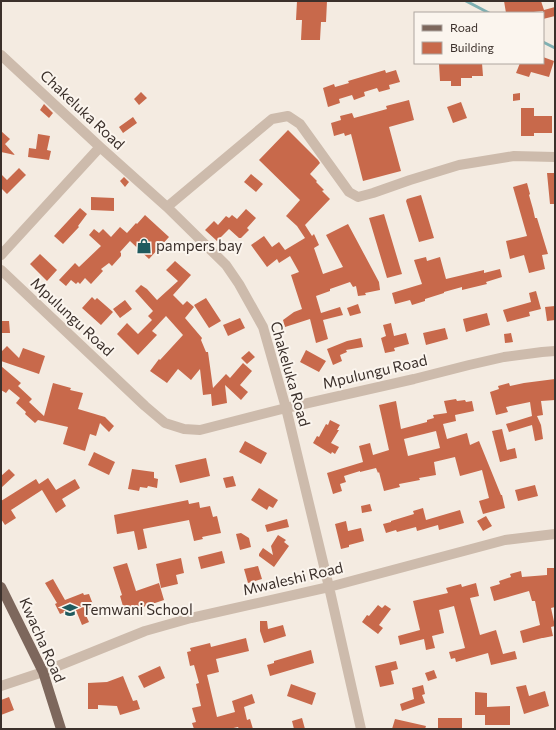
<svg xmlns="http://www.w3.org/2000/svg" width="556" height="730" font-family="Commissioner,sans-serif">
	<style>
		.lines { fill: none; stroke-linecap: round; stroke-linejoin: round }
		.stream { stroke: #7fb0b2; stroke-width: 3 }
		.building { fill: #c8694b; fill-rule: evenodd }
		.minor { stroke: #cdbbac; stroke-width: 10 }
		.major { stroke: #7d675c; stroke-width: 10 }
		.labels { text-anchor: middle; stroke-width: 4; stroke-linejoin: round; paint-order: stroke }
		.street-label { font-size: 15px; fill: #3b302b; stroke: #fbf5ee }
		.poi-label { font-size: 15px; fill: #3b302b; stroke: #fbf5ee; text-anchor: start }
	</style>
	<rect width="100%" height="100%" fill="#f4ebe1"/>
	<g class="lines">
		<path class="stream" d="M466 1 489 13
			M543 42 555 48"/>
	</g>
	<path class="building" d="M297 1H327L326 22H321L320 40H301L302 20H296Z
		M504 1H541L544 10 555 7V16L543 19V11L524 13H506Z
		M543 57 554 61 549 77 531 72 529 77 516 73 520 63H543Z
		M455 63H482L483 76H472V78H461V86H451V81H440L439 64H456Z
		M385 70 386 73 396 70 400 82 389 85 390 89 379 92 377 88 364 92 365 96 354 100 352 95 339 99 340 103 328 107 323 88 334 84 335 87 349 83 348 81Z
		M141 92 147 98 139 105 134 99Z
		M520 93V100L513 101V94Z
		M409 100 414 120 389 127 401 171 363 181 351 134 345 136 344 133 334 136 331 123 341 120 340 116 352 113 354 118 387 109 386 106Z
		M461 102 467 118 453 123 447 107Z
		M44 104 53 113 49 118 40 110Z
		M521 108H534V116H552V133H534V136H521Z
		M133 117 137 123 123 133 119 127Z
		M288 130 318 160 320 163 310 174 317 181 316 182 324 190 322 191 330 199 305 225 312 236 314 234 319 245 314 248 323 274 343 267 326 235 348 224 379 282 380 290 365 293 366 295 358 296 356 286 353 287 350 282 330 289V291L316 296 321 313 340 307 343 315 323 320 328 339 316 343 310 319 285 327 283 320 294 312 302 309 291 275 299 272 290 256 279 263 277 259 267 267 251 245 264 236 272 247 279 242 285 250 305 238 297 226 286 216 300 200 259 160Z
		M1 131 10 139 5 144 15 155 1 152Z
		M38 134 50 136 47 150 51 151 49 160 28 157 29 148 36 149Z
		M19 168 26 175 7 194 1 188V174L7 180Z
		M547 173H555V204H550Z
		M251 174 263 184 256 192 244 182Z
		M124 177 129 182 125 187 120 181Z
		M527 183 530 194 529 195 533 209 535 218H537L548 254 542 255 545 269 529 273 524 255 510 259 506 241 527 236 513 187Z
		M421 195 434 238 419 242 406 201 407 199Z
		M91 197 114 198V211L91 210Z
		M80 208 87 214 78 226 79 227 63 244 54 236Z
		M246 209 256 218 247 228 249 230 241 238H239L229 229 217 241 205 230 214 221 218 225 226 216 229 218 232 215 237 219Z
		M384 214 402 274 387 278 369 218Z
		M145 215 169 237 149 259 130 241 120 252 121 253V256L112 266 109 263 101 269 103 271 91 284 85 278 80 284 78 282 76 284 71 280 66 286 59 280 75 263 79 267 101 246 89 235 94 229 99 233 103 229 111 237 120 227 127 233 136 223 137 224Z
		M40 254 57 270 47 281 30 264Z
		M426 257 427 261 440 257 446 279 484 270V273L500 269 502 277 486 282 487 284 462 290V287L444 292V293L425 299V301L412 305 410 300 395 304 392 293 422 284 414 260Z
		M175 261 191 275 173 295 183 305 187 301 194 307 185 318 202 338 201 340 206 352H208L213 388 226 374 230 378 243 363 252 371 240 385 248 392 241 400 225 385 227 403 212 406 211 394 203 395 200 369 191 380 178 369 167 383 150 371 159 359 160 360 183 335 166 316 152 331 157 335 138 355 117 334 127 323 138 334 152 320 148 316 153 311 135 291 141 285 147 289 157 300 178 281 166 270Z
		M536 291 541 309 529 312 530 316 507 322 503 310 531 302 529 293Z
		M92 297 95 300 97 298 113 312 101 325 82 308Z
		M206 298 221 321 209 328 194 305Z
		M125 300 132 309 120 318 113 309Z
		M358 304 361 313 350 316 347 308Z
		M555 306V320L547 321 545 307Z
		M487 313 490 325 466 332 463 319Z
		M240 318 245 328 228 336 223 325Z
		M1 321H9L10 333H1Z
		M391 323 394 336 406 333 409 344 394 348 395 351 385 353 381 338 386 336 383 325Z
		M445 328 448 339 426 345 423 333Z
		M511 333 513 342 505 343 504 334Z
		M361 338 363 347 346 350 347 352 340 355 342 361 333 365 327 349 347 341Z
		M7 346 19 358 23 348 45 356 39 374 1 361V352Z
		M306 350 326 361 319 372 300 362Z
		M249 351 255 357 247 364 241 358Z
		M1 366 21 383 18 386 32 399 29 402 44 416 53 383 71 388 70 390 83 393 78 409 105 417 114 426 109 432 100 423 96 436 90 434 85 451 63 444 68 427 38 420 35 423 25 414 26 412 16 403 20 398 9 389 6 393 1 390Z
		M555 379V400L541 401 543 415 537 416 541 425 543 439 535 441 532 425 509 432 506 424 532 416 530 402 506 407 508 412 496 415 490 392 499 389 498 386 509 383 510 386 524 383Z
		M456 399 457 401 465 400 466 402 472 401 474 411 455 415 456 421 443 424 447 439 467 433 470 445 479 441 501 495H502L505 508 483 514 479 501 489 498 482 470 460 476 455 457 434 462 436 475 419 478 420 480 399 484 400 487 384 491 379 472 378 473 376 468 360 472V471L344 476 346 482 340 484 342 491 333 494 327 473 363 462 359 446 370 443 373 455 389 450 379 405 396 401 401 429 427 422V420L434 418 433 415 447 413 444 401ZM436 431 440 448 408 456 404 439Z
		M330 420 340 425 337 430H339L331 443 339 447 335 454 332 452 331 454 313 443 317 436 319 437 326 424 328 425Z
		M502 429 507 450 515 448 517 458 500 462 492 431Z
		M245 441 267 453 261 464 239 452Z
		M94 452 115 462 109 475 88 465Z
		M206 458 210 476 180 483 175 465Z
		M9 469 15 475 1 488V476Z
		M132 469 154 472V478L158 479 157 488 148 486 147 488 140 487 139 491 128 489Z
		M233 476 236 486 226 488 223 478Z
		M48 478 56 490 75 479 80 488 62 499 66 506 56 513 42 490 11 510 16 518 5 525 1 519V501L36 479 39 484Z
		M535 485 538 496 518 501 515 490Z
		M259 488 278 500 273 508 269 506 267 510 251 500Z
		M188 500 189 504 199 502 200 508 210 506 213 517 217 516 221 533 202 537 203 539 194 541 189 520 143 529 147 548 138 550 134 531 117 534 114 515Z
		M370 504 372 511 362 513 361 506Z
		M423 508 426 520 460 510 464 523 439 530 438 525 417 531 416 527 397 532 396 530 386 533 383 524 391 522V521L414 514 413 511Z
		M486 516 492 526 483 531 477 521Z
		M287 519 289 527 267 532 265 525Z
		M346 521 348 531 361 528 364 541 349 545V547L341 549 335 524Z
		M241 533 249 538 251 547 240 550 236 534Z
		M278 535 286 540 284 542 289 546 274 567 259 556V554L263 548 273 555 271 546Z
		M222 551 225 563 201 569 198 557Z
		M181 558 184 573 176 575 178 584 161 588 156 564Z
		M127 563 136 591 159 583 164 600 125 613 120 596 122 595 113 567Z
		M258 566 262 579 248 583 244 569Z
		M547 568H555V607L551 608 555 626 551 627 553 636 543 638H542L523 643 520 631 540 625 535 601H532L529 591 494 601 490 587 500 584 499 581 511 577 510 574 521 571 522 577 547 575Z
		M53 579 65 600 83 593 84 595 89 594 94 607 84 611 89 622 82 625 75 608 60 614 55 604 57 603 45 583Z
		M476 583 479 596 470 598 480 635 496 630 503 654 515 651 517 659 491 665 488 653 456 662 455 658 451 659 449 652 465 648 454 606 439 610 444 633 432 636 435 648 426 650 424 639 400 645 398 636 420 630 413 601 448 593 446 588 461 584 462 587Z
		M378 605 382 608 385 605 391 609 379 625 383 628 378 634 362 622 367 615 369 616Z
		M260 621H267L268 629 283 625 286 636 264 643 260 631Z
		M246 638 249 651 216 659 219 672 207 675 217 717 235 712 232 701 252 694 255 703 244 707 247 720 250 719 253 729H239L238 727 229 729H194L192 723 196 722 192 708 201 706 196 684 199 683 194 665 190 666 187 652 191 651 190 648 210 643 211 647Z
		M311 650 314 663 270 676 267 665 274 663V661Z
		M396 661 398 669 391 671 394 684 380 687 375 666Z
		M160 666 165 678 144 688 138 676Z
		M434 670 437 678 428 681 425 673Z
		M123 676 133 701 137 700 140 709 120 715 117 706 98 705V709H88V683L107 682Z
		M291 684 316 693 312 705 287 696Z
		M423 685 425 694 422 695 425 703 402 711 400 704 414 699 412 688Z
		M526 685 529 696 545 691 549 706 524 714 516 687Z
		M475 692 487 693V707L510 706V725H485V715H475Z
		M9 697 14 710 1 715V700Z
		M302 718 305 729H294L292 721Z
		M438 718H462V729H438Z
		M395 719 426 726 425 729H392Z"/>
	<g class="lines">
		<path class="minor" d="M1 55 100 147 167 207 226 265 239 284 263 327 286 408 329 587 361 729
			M167 207 272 119 288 116 300 124 349 192 358 197 373 193 410 180 459 165 514 156 555 157
			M1 255 100 147
			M1 270 145 406 165 423 184 429 200 430 286 408 414 379 469 365 504 357 542 352 555 351
			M1 686 43 672 145 631 191 618 329 587 505 540 555 534"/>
		<path class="major" d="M1 587 43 672 61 729"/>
	</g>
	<defs>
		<g id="shop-bare" transform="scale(1.2)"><path d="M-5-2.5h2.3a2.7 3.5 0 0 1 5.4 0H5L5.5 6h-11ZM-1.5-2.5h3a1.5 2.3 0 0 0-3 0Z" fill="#1f5a5e" stroke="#fbf5ee" stroke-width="2.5" paint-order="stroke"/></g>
		<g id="school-bare" transform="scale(1.2)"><path d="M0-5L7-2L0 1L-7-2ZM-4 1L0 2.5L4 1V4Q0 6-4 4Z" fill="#1f5a5e" stroke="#fbf5ee" stroke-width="2.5" paint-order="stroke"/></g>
	</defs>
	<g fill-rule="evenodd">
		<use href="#shop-bare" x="144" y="246"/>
		<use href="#school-bare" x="70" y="610"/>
	</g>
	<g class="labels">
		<g class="street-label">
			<text transform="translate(82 110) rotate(43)" y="5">Chakeluka Road</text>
			<text transform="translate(72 317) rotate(43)" y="5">Mpulungu Road</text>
			<text transform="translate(375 372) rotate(-13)" y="5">Mpulungu Road</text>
			<text transform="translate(290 374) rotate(74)" y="5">Chakeluka Road</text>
			<text transform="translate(293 579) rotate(-13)" y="5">Mwaleshi Road</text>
			<text transform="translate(42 640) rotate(66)" y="5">Kwacha Road</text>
		</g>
		<g class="poi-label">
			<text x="156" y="251">pampers bay</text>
			<text x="82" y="615">Temwani School</text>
		</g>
	</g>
	<rect width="556" height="730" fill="none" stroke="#3b302b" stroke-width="4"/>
	<rect x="414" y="12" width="130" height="52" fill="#fbf5ee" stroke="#aea6a0"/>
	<rect x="422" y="25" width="20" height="6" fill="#7d675c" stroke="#aea6a0"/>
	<text x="450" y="32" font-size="12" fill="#3b302b">Road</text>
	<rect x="422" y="42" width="20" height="12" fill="#c8694b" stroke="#aea6a0"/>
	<text x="450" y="52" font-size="12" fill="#3b302b">Building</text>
</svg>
